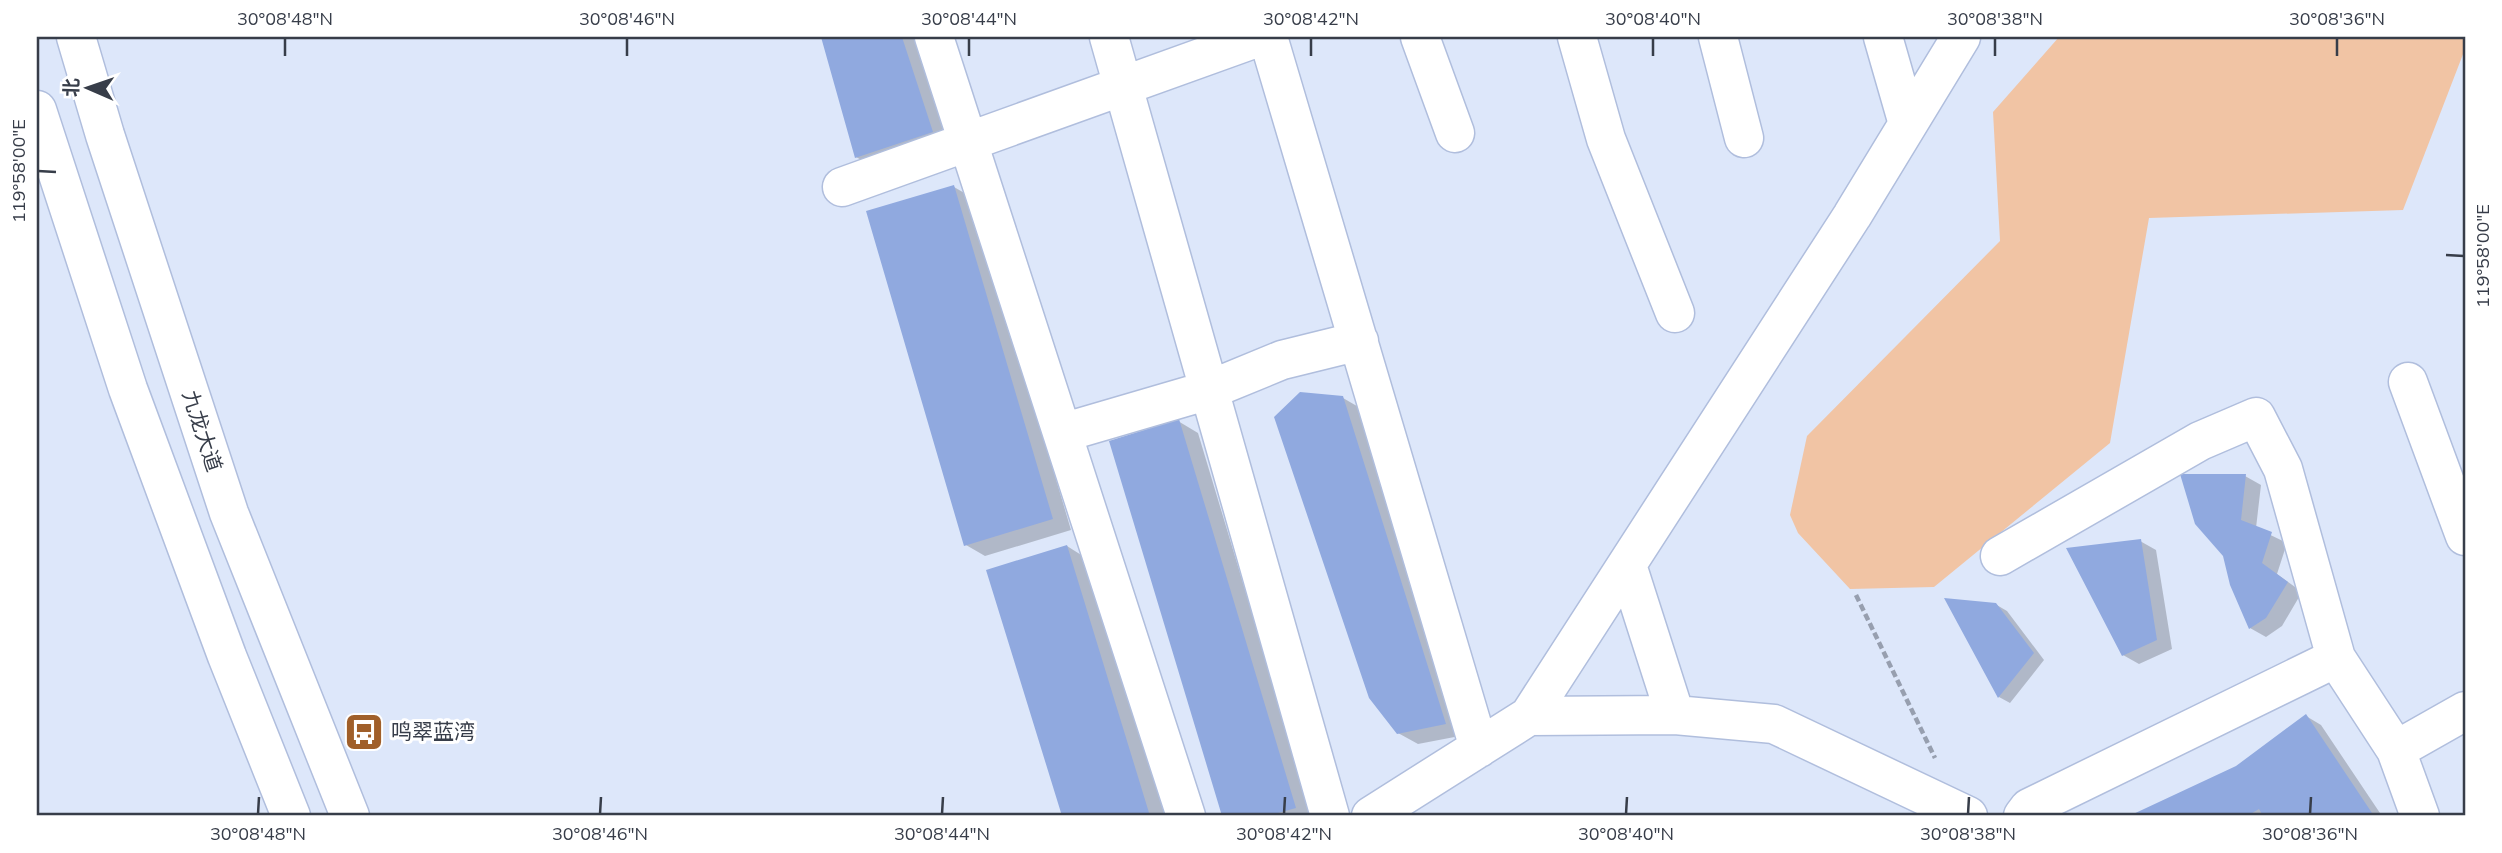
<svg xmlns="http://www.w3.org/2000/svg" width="2502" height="853" font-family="Mulish,'Noto Sans SC',sans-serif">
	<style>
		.green { fill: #f1c4a4 }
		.shadow { fill: #0003 }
		.building { fill: #90a9df }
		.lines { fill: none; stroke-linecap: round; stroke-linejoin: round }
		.minor-casing { stroke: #b0bedd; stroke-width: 41 }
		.major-casing { stroke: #b0bedd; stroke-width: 41 }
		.path { stroke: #979faf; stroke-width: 4.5; stroke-dasharray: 7 3.5; stroke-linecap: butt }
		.minor { stroke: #fff; stroke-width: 38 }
		.major { stroke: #fff; stroke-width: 38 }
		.ticks { fill: none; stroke: #373d49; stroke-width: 2.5 }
		.labels { text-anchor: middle; stroke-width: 6; stroke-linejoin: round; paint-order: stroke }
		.street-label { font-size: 21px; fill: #373d49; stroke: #fff }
		.poi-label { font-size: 21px; fill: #373d49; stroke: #fff; text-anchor: start }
		.neatline { fill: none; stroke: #373d49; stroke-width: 2.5 }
		.ticks-label { font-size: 18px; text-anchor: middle; fill: #373d49 }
	</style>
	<rect width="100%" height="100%" fill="#dde7fa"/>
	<path class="green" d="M2059 37H2463L2465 49 2403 210 2149 218 2110 443 1934 587 1850 589 1798 533 1790 515 1807 436 2000 241 1993 112Z"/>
	<path class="shadow" d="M823 37H917L951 143 876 168 856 157Z
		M954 187 973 198 1071 530 985 556 966 545Z
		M1343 398 1362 409 1465 735 1418 744 1398 733Z
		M1178 421 1198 433 1313 816H1224L1111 442Z
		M2245 476 2261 485 2256 528 2287 543 2277 574 2302 592 2282 626 2266 637 2250 628 2232 585Z
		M2140 541 2156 550 2172 649 2139 664 2123 655Z
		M1067 546 1086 558 1166 816H1064L988 571Z
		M1947 600 1995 604 2007 611 2044 660 2010 703 1999 697Z
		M2306 716 2321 725 2382 816H2134L2237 768Z"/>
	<path class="building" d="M821 37H902L933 132 855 158Z
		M954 185 1053 519 964 546 866 211Z
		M1300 392 1343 396 1446 724 1397 734 1369 698 1274 417Z
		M1179 419 1296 808 1267 816H1222L1109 441Z
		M2180 474H2246L2241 520 2272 532 2262 563 2288 582 2266 618 2249 629 2230 585 2223 556 2195 524Z
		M2141 539 2157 640 2122 656 2066 548Z
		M1067 545 1150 816H1062L986 570Z
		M1944 598 1996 603 2034 653 1998 698Z
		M2306 714 2374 816H2301L2299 813 2263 816 2259 809 2247 816H2129L2236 766Z"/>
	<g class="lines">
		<g class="minor-casing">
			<path id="minor" d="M934 37 1186 816
				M1109 37 1330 816
				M1268 37 1479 748
				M1420 37 1455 133
				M1577 37 1606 139 1675 313
				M1718 37 1744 138
				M1883 37 1908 124
				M842 187 1259 37
				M2408 382 2465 536
				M1062 433 1209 390 1282 360 1359 341
				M2000 556 2200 441 2256 417 2283 469 2336 658 2396 750 2420 816
				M1627 565 1675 715
				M1529 716 1675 715 1774 724 1968 816
				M2396 750 2465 711
				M1371 816 1529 716 1852 216 1961 37
				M2023 816 2029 808 2336 658"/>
		</g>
		<g class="major-casing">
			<path id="major" d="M76 37 105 135 229 513 350 816
				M37 110 128 389 227 656 291 816"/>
		</g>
		<path class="path" d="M1856 595 1935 758"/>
		<use href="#minor" class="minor"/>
		<use href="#major" class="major"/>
	</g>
	<path class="ticks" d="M285 56V38M627 56V38M969 56V38M1311 56V38M1653 56V38M1995 56V38M2337 56V38M38 171 56 172M2446 255 2464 256M258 814 259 797M600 814 601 797M942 814 943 797M1284 814 1285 797M1626 814 1627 797M1968 814 1969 797M2310 814 2311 797"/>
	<defs>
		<g id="bus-square" transform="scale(2.0125)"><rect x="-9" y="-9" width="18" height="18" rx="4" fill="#a05f2a" stroke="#fff"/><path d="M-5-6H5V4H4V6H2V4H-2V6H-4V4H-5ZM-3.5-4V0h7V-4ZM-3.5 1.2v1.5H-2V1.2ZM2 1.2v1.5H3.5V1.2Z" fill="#fff"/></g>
	</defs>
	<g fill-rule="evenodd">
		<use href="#bus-square" x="364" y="732"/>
	</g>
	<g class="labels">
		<g class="street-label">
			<text transform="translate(202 431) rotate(72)" y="7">九龙大道</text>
		</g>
		<g class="poi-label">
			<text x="391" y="739">鸣翠蓝湾</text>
		</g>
	</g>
	<rect width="2502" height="853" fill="none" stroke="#ffffff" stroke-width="77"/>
	<g transform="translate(88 88) rotate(272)" stroke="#ffffff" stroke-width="5" paint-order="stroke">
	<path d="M0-5L12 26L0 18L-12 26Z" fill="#373d49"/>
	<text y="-10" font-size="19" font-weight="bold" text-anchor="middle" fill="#373d49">北</text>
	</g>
	<rect x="38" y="38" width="2426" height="776" class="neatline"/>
	<g class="ticks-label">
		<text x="285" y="25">30°08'48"N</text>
		<text x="627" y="25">30°08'46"N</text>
		<text x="969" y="25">30°08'44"N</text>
		<text x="1311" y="25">30°08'42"N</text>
		<text x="1653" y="25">30°08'40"N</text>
		<text x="1995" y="25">30°08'38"N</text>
		<text x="2337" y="25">30°08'36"N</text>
		<text transform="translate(19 171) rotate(-90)" y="6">119°58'00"E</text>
		<text transform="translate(2483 256) rotate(-90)" y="6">119°58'00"E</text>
		<text x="258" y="840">30°08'48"N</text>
		<text x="600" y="840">30°08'46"N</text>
		<text x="942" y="840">30°08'44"N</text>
		<text x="1284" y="840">30°08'42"N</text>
		<text x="1626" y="840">30°08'40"N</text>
		<text x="1968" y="840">30°08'38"N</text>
		<text x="2310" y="840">30°08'36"N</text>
	</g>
</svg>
